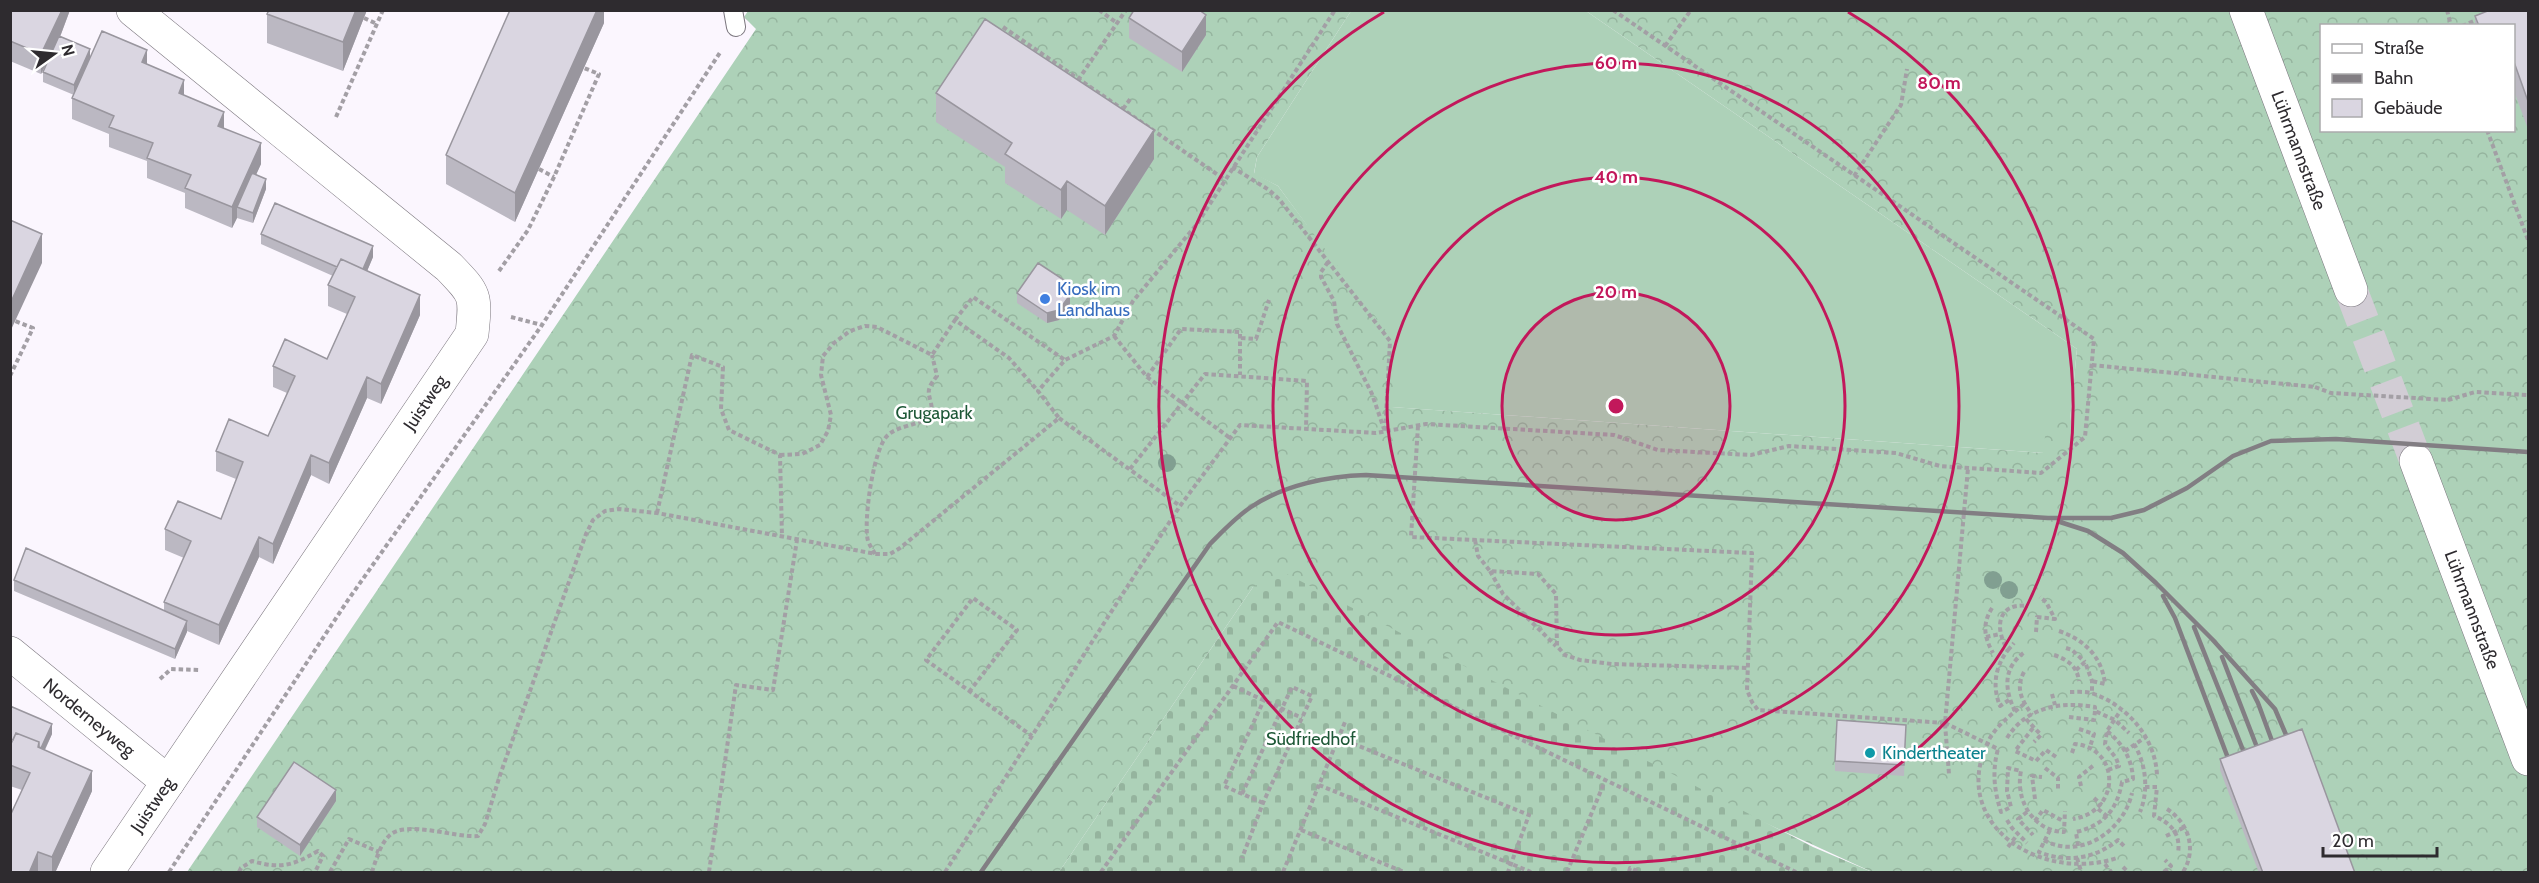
<svg xmlns="http://www.w3.org/2000/svg" width="2539" height="883" font-family="Cabin,sans-serif">
	<style>
		.grass { fill: #add1b8 }
		.forest { fill: url(#forest-crowns); fill-rule: evenodd }
		.cemetery { fill: url(#cemetery-stones) }
		.lines { fill: none; stroke-linecap: round; stroke-linejoin: round }
		.street-tunnel { stroke: #d2cdd5; stroke-width: 33; stroke-dasharray: 33 16; stroke-linecap: butt }
		.lane-casing { stroke: #7b767e; stroke-width: 20 }
		.street-casing { stroke: #7b767e; stroke-width: 34 }
		.path { stroke: #a39fa5; stroke-width: 4; stroke-dasharray: 4.5 3; stroke-linecap: butt }
		.lane { stroke: #fff; stroke-width: 18 }
		.street { stroke: #fff; stroke-width: 33 }
		.rail { stroke: #827e83; stroke-width: 4.5 }
		.path-bridge { stroke: #a39fa5; stroke-width: 4; stroke-dasharray: 4.5 3; stroke-linecap: butt }
		.tree { fill: #819f91 }
		.wall { fill: #bbb8c2 }
		.shaded-wall { fill: #99969e }
		.building { fill: #dad6e1; stroke: #99969e; stroke-width: 1.5 }
		.ring { fill: none; stroke: #c2185b; stroke-width: 3 }
		.shop-dot { fill: #3f7fe0; stroke: #fff; stroke-width: 2 }
		.culture-dot { fill: #0f9aa8; stroke: #fff; stroke-width: 2 }
		.labels { text-anchor: middle; stroke-width: 5; stroke-linejoin: round; paint-order: stroke }
		.street-label { font-size: 18px; fill: #2e2b2f; stroke: #fff }
		.shop-label { font-size: 18px; fill: #366cbe; stroke: #fff; text-anchor: start }
		.park-label { font-size: 18px; fill: #1e5837; stroke: #fff }
		.culture-label { font-size: 18px; fill: #0d838f; stroke: #fff; text-anchor: start }
		.centre { fill: #c2185b; stroke: #fff; stroke-width: 3 }
		.ring-label { font-size: 18px; text-anchor: middle; font-weight: bold; fill: #c2185b; stroke: #fff; stroke-width: 5; stroke-linejoin: round; paint-order: stroke }
	</style>
	<defs>
		<pattern id="forest-crowns" width="20" height="18" patternUnits="userSpaceOnUse" patternTransform="scale(1.5)"><rect width="20" height="18" fill="#add1b8"/><path d="M2 6a3 3 0 1 1 6 0M12 15a3 3 0 1 1 6 0" fill="none" stroke="#95b49e"/></pattern>
		<pattern id="cemetery-stones" width="16" height="16" patternUnits="userSpaceOnUse" patternTransform="scale(1.5)"><rect width="16" height="16" fill="#add1b8"/><path d="M2 7V4a2 2 0 0 1 4 0v3zM10 15v-3a2 2 0 0 1 4 0v3z" fill="#95b49e"/></pattern>
	</defs>
	<rect width="100%" height="100%" fill="#fbf6fe"/>
	<path class="grass" d="M1351 11H1586L2077 349 2070 421 2044 453 1391 407 1306 224 1278 186 1254 174 1257 157Z"/>
	<path class="forest" d="M748 11H1351L1257 157 1254 173 1278 186 1396 344 1392 407 2043 453 2047 420 2070 421 2077 349 1586 11H2528V872H1872L1253 587 1059 872H187L756 29 744 17ZM2322 26H2514V130H2322Z"/>
	<path class="cemetery" d="M1283 572 1813 847 1872 872H1059L1253 587Z"/>
	<g class="lines">
		<path class="street-tunnel" d="M2351 290 2416 461"/>
		<g class="lane-casing">
			<path id="lane" d="M733 10 736 27"/>
		</g>
		<g class="street-casing">
			<g id="street">
				<path id="s1" d="M2246 10 2351 290"/>
				<path id="s2" d="M2416 461 2528 759"/>
				<path id="s3" d="M10 653 168 782"/>
				<path id="s4" d="M107 872 472 334C476 295 476 295 449 267L133 10"/>
			</g>
		</g>
		<path class="path" d="M1099 10 1117 23
			M2447 10 2451 26
			M364 18 377 24
			M2462 26 2479 19
			M1003 27 1224 179
			M1665 46 1691 10
			M1078 80 1126 10
			M1123 109 1131 98
			M336 117 383 10
			M2487 130 2528 240
			M1232 167 1269 190 1279 199 1390 341 1385 433
			M539 169 554 177
			M1854 176 1901 105 1907 69
			M1328 262 1321 272V277L1334 301 1337 324 1372 394 1384 429
			M499 271 528 230 554 177 599 74 584 68
			M511 317 542 325
			M955 320 973 297 1065 360
			M1114 336 1147 377 1230 438
			M1241 338 1256 339 1269 300
			M2092 365 2315 387
			M10 376 33 328 15 321
			M1147 377 1181 329 1240 332V375
			M2448 400 2475 392 2528 395
			M1059 418 1180 506
			M1418 426 1411 537 1752 553 1747 690 1752 702 1758 710 1945 723 1968 468
			M780 455 802 454 820 445 828 431 831 415 821 375 823 356 834 343 850 331 865 326 877 327 932 355 955 320 1009 358 1038 391
			M1130 469 1205 374 1307 381 1306 430
			M657 513 692 355 723 367 721 409 729 430 780 455 782 537
			M1475 540 1478 556 1490 571 1538 574 1556 594 1557 646 1565 655 1580 660 1612 664 1748 668
			M875 554C873 550 870 546 868 541 863 523 873 450 887 436 899 424 920 427 932 413 932 394 922 394 937 376L932 355
			M1490 571 1503 594 1556 646
			M1992 608C1982 624 1984 637 1993 653
			M2059 631C2085 640 2102 657 2105 684L2092 681
			M2036 632 2037 617 2055 619 2046 602 2040 597
			M1986 637 2000 634
			M2066 648 2072 650 2085 662
			M2008 650 2014 643
			M2054 655C2068 660 2077 666 2079 681
			M2076 670 2085 662 2092 681V693
			M2024 672C2015 689 2022 700 2032 715
			M160 679 171 669 200 670
			M1233 686 1302 718
			M969 692 1017 630 973 598 926 660 1032 736
			M2070 692C2077 692 2086 691 2094 694 2128 706 2156 739 2157 776
			M2052 694 2055 705
			M2009 700 2000 706C1992 686 1995 667 2008 650 1994 629 1997 602 2028 606
			M2024 704C2011 715 1994 727 1987 744 1950 825 2041 883 2117 858
			M2015 711C2004 689 2003 667 2025 652
			M2069 717 2094 720 2095 711
			M2026 719 2041 735 2034 742
			M1945 723 1998 749C1992 771 1994 790 2001 812L2011 807 2007 791 2008 768 2021 771C2015 800 2033 831 2064 832L2065 811
			M1945 724 1949 774
			M2033 728 2015 751 2036 761 2046 750 2056 757
			M2079 729 2094 734 2090 747
			M1339 738 1529 815 1508 872
			M2007 738C2026 707 2061 701 2095 707V711L2115 720 2129 733
			M2134 744C2146 764 2149 790 2140 812
			M2125 751 2146 737
			M2072 753 2075 744C2120 748 2122 811 2073 819
			M2045 768 2058 778V789
			M2108 770 2119 766 2116 758 2105 744 2107 731 2121 710
			M1319 785 1531 872
			M2081 786 2079 777 2094 765
			M2145 787H2157L2154 816C2171 823 2181 834 2178 853
			M1242 794 1292 687 1312 696 1263 803 1242 858
			M2094 798 2102 805
			M2035 799 2032 776 2042 777
			M1263 803 1224 786 1264 700
			M2098 809 2108 817
			M2167 809C2189 823 2197 850 2183 872
			M2027 812 2018 819 2033 835
			M2007 820 2012 828 2027 843
			M2035 821 2043 810 2063 821
			M1301 830 1404 872
			M2050 830 2039 852C2066 863 2095 859 2118 840L2126 848
			M2166 836 2185 827
			M2044 840C2081 861 2124 830 2132 793
			M2078 846 2076 832C2105 825 2117 809 2122 782L2133 779C2132 759 2123 744 2107 731
			M2008 847 2017 835
			M2077 858 2081 871
			M2105 864 2111 872
			M2123 867 2128 872
			M169 872 348 600 542 325 721 51
			M239 872 241 868 252 861C281 869 292 866 318 851L323 856 315 872
			M330 872 349 839 379 852
			M372 872C376 860 380 844 390 835 407 820 455 838 478 836L485 824 500 775 586 534 593 520 605 511 619 509 657 513 876 554H890L900 548 1059 418 1038 391 1065 360 1114 336 1133 301 1197 224 1335 10
			M709 872 736 685 773 690 797 540
			M945 872 1129 584 1180 506 1240 425 1376 433 1426 424 1614 435 1658 450 1751 455 1789 446 1896 453 1940 466 2041 473 2085 437 2094 339 1613 10
			M1101 872 1278 622 1796 872
			M1283 872 1345 722
			M1567 872 1605 781
			M1629 872 1630 868 1640 872
			M2164 872 2171 866 2165 860"/>
		<use href="#lane" class="lane"/>
		<use href="#street" class="street"/>
		<path class="rail" d="M2060 522 2088 531 2123 553 2156 583 2212 639 2275 709 2290 744
			M2163 596 2175 618 2231 766
			M2194 627 2247 760
			M2222 657 2260 755
			M2252 691 2258 703 2275 749
			M981 872 1210 544C1223 531 1236 517 1251 507 1284 485 1328 476 1366 475L2048 518H2111L2144 510 2187 488 2233 456 2271 441 2336 439 2528 452"/>
		<path class="path-bridge" d="M2315 387 2331 393 2448 400"/>
	</g>
	<g class="tree">
		<circle cx="1167" cy="463" r="9"/>
		<circle cx="1993" cy="580" r="9"/>
		<circle cx="2009" cy="590" r="9"/>
	</g>
	<path class="wall" d="M10 10H70L60 37 90 58 147 64 224 129 261 164 256 174 266 189 253 223 237 218 232 228 185 208V193L147 178V161L109 147V134L72 119V98L74 95 43 82V72L46 65 41 74 10 61Z
		M367 10 343 71 267 43V14Z
		M604 10V23L515 222 446 184V155Z
		M2529 10V132L2514 91V26H2475V16Z
		M1129 18 1206 35 1182 72 1129 38Z
		M936 93 1154 159 1105 235 1067 210 1061 219 1005 183V167L936 122Z
		M261 234 373 257 367 271 420 315 381 404 367 398 329 484 311 475 273 564 259 557 219 645 187 631 175 659 14 591V580L164 611V602L184 558 165 550V529L221 519 236 479 216 471V451L268 436 287 393 273 387V366L327 359 347 314 328 306V285L333 276 261 244Z
		M1017 293 1070 306 1059 320 1047 323 1017 303Z
		M10 706 52 734 45 750 92 791 55 873H10L22 790 10 786Z
		M1906 725 1904 776 1835 771V761Z
		M2220 759 2355 873H2259L2220 770Z
		M336 801 300 856 257 827V817Z"/>
	<path class="shaded-wall" d="M62 10H70L61 34 41 74V54Z
		M356 10H367L343 71V42Z
		M597 10H604V23L515 222V193Z
		M1206 15V35L1182 72V52Z
		M90 49V59L74 95V85Z
		M147 50V70L142 62Z
		M184 80V100L179 93Z
		M224 112V132L218 126Z
		M1154 130V159L1105 235V206Z
		M261 143V164L241 208 237 207V218L232 228V207Z
		M266 179V189L253 223V213Z
		M1067 181V210L1061 219V190Z
		M42 234V263L10 332V304Z
		M373 246V257L360 288V277Z
		M420 295V315L381 404V384Z
		M1070 295V306L1059 320 1047 323V313Z
		M367 377V398L329 484V463Z
		M311 455V475L273 564V544Z
		M259 537V557L219 645V625Z
		M187 621V632L175 659V649Z
		M52 724V734L39 762 38 747 39 742Z
		M92 771V791L55 873H52V857Z
		M336 790V801L300 856V845Z
		M38 852V872L29 873Z"/>
	<path class="building" d="M10 10H62L41 54 10 41Z
		M269 10H356L343 42 267 14Z
		M510 10H597L515 193 446 155Z
		M1134 10H1199L1206 15 1182 52 1129 18Z
		M2490 10H2529V104L2514 62V26H2479L2475 16Z
		M985 19 1154 130 1105 206 1067 181 1061 190 1005 154 1012 143 936 93Z
		M102 31 147 50 142 62 184 80 179 93 224 112 218 126 261 143 232 207 185 188 191 175 147 158 153 143 109 127 114 116 72 98Z
		M59 36 90 49 74 85 43 72Z
		M252 173 266 179 253 213 237 207Z
		M275 203 373 246 363 269 341 259 337 267 261 234Z
		M10 220 42 234 10 304Z
		M341 259 420 295 381 384 367 377 329 463 311 455 273 544 259 537 219 625 164 602 191 541 165 529 178 501 221 519 243 462 216 451 229 419 268 436 295 376 273 366 285 339 327 359 355 297 328 285Z
		M1038 263 1070 284V295L1059 310 1047 313 1017 293Z
		M26 548 187 621 175 649 14 580Z
		M10 706 52 724 41 748 39 747V742L16 733 13 740 10 739Z
		M1837 720 1906 725 1904 765 1835 761Z
		M2302 729 2355 873H2263L2220 759Z
		M16 733 39 742 38 747 92 771 52 857 38 852 29 873H10V816L30 773 10 765V746Z
		M294 762 336 790 300 845 257 817Z"/>
	<circle cx="1616" cy="406" r="114" fill="#c2185b" fill-opacity=".12"/>
	<g class="ring">
		<circle cx="1616" cy="406" r="114"/>
		<circle cx="1616" cy="406" r="229"/>
		<circle cx="1616" cy="406" r="343"/>
		<path d="M1848 12A457 457 0 1 1 1384 12"/>
	</g>
	<circle class="shop-dot" cx="1045" cy="299" r="6"/>
	<circle class="culture-dot" cx="1870" cy="753" r="6"/>
	<g class="labels">
		<g class="street-label">
			<text dy="6" stroke="none"><textPath href="#s1" startOffset="150">Lührmannstraße</textPath></text>
			<text dy="6" stroke="none"><textPath href="#s4" startOffset="567">Juistweg</textPath></text>
			<text dy="6" stroke="none"><textPath href="#s2" startOffset="159">Lührmannstraße</textPath></text>
			<text dy="6" stroke="none"><textPath href="#s3" startOffset="102">Norderneyweg</textPath></text>
			<text dy="6" stroke="none"><textPath href="#s4" startOffset="81">Juistweg</textPath></text>
		</g>
		<g class="shop-label">
			<text x="1057" y="295">Kiosk im<tspan x="1057" dy="21">Landhaus</tspan></text>
		</g>
		<g class="park-label">
			<text x="934" y="419">Grugapark</text>
			<text x="1311" y="745">Südfriedhof</text>
		</g>
		<g class="culture-label">
			<text x="1882" y="759">Kindertheater</text>
		</g>
	</g>
	<circle cx="1616" cy="406" r="9" class="centre"/>
	<g class="ring-label">
		<text x="1616" y="69">60 m</text>
		<text x="1939" y="89">80 m</text>
		<text x="1616" y="183">40 m</text>
		<text x="1616" y="298">20 m</text>
	</g>
	<rect width="2539" height="883" fill="none" stroke="#2e2b2f" stroke-width="24"/>
	<rect x="2320" y="24" width="195" height="108" fill="#ffffff" stroke="#abaaac" stroke-width="1.5"/>
	<rect x="2332" y="44" width="30" height="9" fill="#ffffff" stroke="#abaaac" stroke-width="1.5"/>
	<text x="2374" y="54" font-size="18" fill="#2e2b2f">Straße</text>
	<rect x="2332" y="74" width="30" height="9" fill="#827e83" stroke="#abaaac" stroke-width="1.5"/>
	<text x="2374" y="84" font-size="18" fill="#2e2b2f">Bahn</text>
	<rect x="2332" y="99" width="30" height="18" fill="#dad6e1" stroke="#abaaac" stroke-width="1.5"/>
	<text x="2374" y="114" font-size="18" fill="#2e2b2f">Gebäude</text>
	<g transform="translate(54 54) rotate(75)" stroke="#ffffff" stroke-width="4.5" paint-order="stroke">
	<path d="M0-4.5L10 22L0 15L-10 22Z" fill="#2e2b2f"/>
	<text y="-9" font-size="16" font-weight="bold" text-anchor="middle" fill="#2e2b2f">N</text>
	</g>
	<path d="M2323 847v9h114v-9" fill="none" stroke="#2e2b2f" stroke-width="3"/>
	<text x="2332" y="847" font-size="18" fill="#2e2b2f" stroke="#ffffff" stroke-width="4.5" paint-order="stroke">20 m</text>
</svg>
